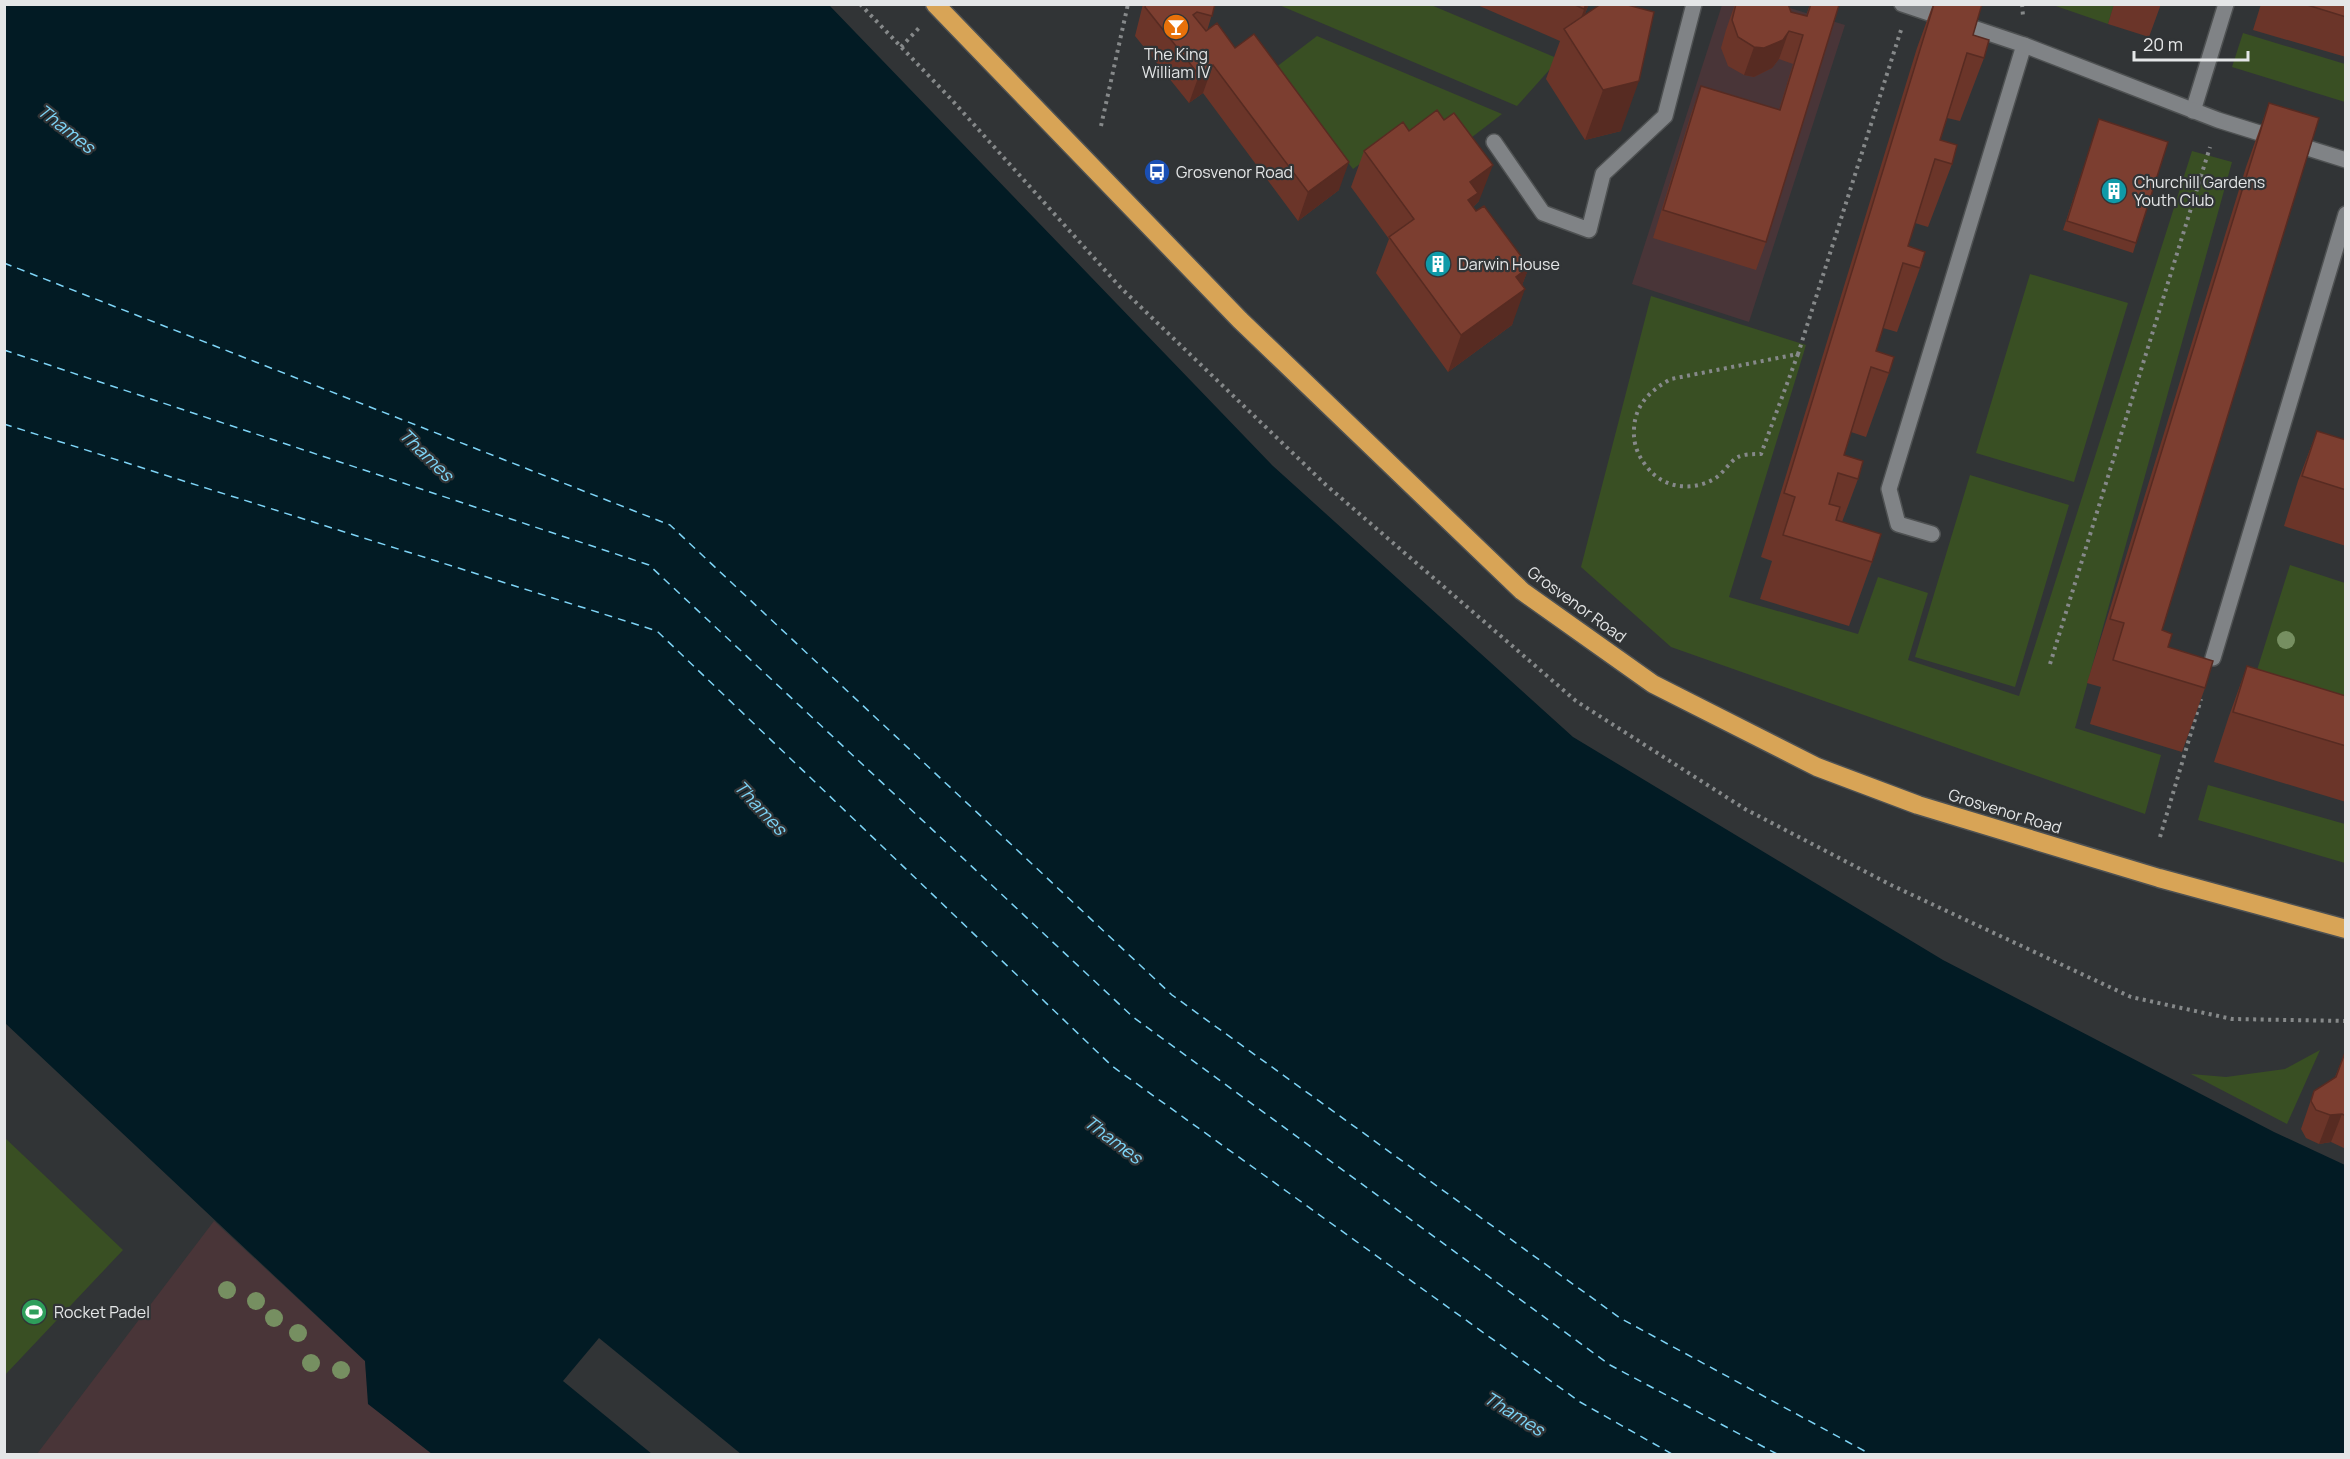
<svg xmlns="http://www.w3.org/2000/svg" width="2350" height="1459" font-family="Manrope,sans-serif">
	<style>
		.industrial { fill: #493538 }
		.green { fill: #394f23 }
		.water { fill: #021b24 }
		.pier { fill: #313436 }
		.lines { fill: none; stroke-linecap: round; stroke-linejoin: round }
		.ferry { stroke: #7dd3f5; stroke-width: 1.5; stroke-dasharray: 8 6; stroke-linecap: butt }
		.lane-casing { stroke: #4e5152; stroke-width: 18 }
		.street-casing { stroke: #4e5152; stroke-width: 18 }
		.highway-casing { stroke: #4e5152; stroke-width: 21 }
		.path { stroke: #86898a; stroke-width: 4; stroke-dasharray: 3 4.5; stroke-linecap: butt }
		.lane { stroke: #808386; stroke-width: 15 }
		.street { stroke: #808386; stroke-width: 15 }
		.highway { stroke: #d8a456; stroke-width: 18 }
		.tree { fill: #768f61 }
		.wall { fill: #6b3529 }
		.shaded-wall { fill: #572b22 }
		.building { fill: #7c3e30; stroke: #572b22; stroke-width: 1.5 }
		.labels { text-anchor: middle; stroke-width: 4.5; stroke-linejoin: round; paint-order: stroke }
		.poi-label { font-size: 16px; fill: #e4e6e7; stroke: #313436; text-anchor: start }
		.street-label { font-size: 16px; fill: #e4e6e7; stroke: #313436 }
		.water-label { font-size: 18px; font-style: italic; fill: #7dd3f5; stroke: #313436 }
	</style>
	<rect width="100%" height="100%" fill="#313436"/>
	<path class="industrial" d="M1722 5H1780L1845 25 1749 322 1632 284Z
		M214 1221 365 1361 369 1404 432 1454H37Z"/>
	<path class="green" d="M1279 5H1431L1559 59 1517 106Z
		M2053 5H2114L2108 24Z
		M2243 33 2345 64V102L2232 67Z
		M1317 36 1502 114 1450 154 1388 143 1353 169 1275 68Z
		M2192 151 2232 162 2075 728 2161 755 2145 814 1671 647 1581 567 1651 296 1806 345 1729 597 1858 634 1878 577 1928 593 1908 660 2019 696Z
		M2030 274 2128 303 2074 482 1976 453Z
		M1970 475 2069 505 2015 687 1915 657Z
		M2290 565 2345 583V733L2247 702Z
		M2208 785 2345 824V863L2198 820Z
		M2320 1050 2287 1124 2191 1074 2226 1077 2285 1069Z
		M4 1137 123 1250 5 1375H4Z"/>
	<path class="water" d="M4 5H829L1273 466 1573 737 1943 960 2274 1132 2345 1165V1454H432L368 1404 365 1361 5 1023Z"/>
	<path class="pier" d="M599 1338 741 1454H652L563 1381Z"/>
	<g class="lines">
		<path class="ferry" d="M4 263 670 525 1172 995 1620 1318 1870 1454
			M4 350 649 565 1133 1017 1610 1365 1777 1454
			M4 424 657 631 1112 1066 1580 1402 1672 1454"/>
		<g class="lane-casing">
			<path id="lane" d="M2193 111 2226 4
				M1494 142 1543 213 1589 230 1603 174 1665 116 1694 4
				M1932 534 1898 524 1889 489 2024 45"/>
		</g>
		<g class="street-casing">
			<path id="street" d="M1902 4 2024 45 2218 120 2346 160
				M2213 658 2346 214"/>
		</g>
		<g class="highway-casing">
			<path id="highway" d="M935 4 1240 320 1522 591 1653 684 1817 767 1918 805 2159 878 2346 929"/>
		</g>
		<path class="path" d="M860 4 951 99 1121 288 1326 485 1576 701 1745 809 1891 885 2131 997 2232 1019 2346 1021
			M2022 4 2023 16
			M901 47 919 28
			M1101 126 1128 4
			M1798 354 1761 454C1754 454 1743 454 1738 457 1729 462 1723 474 1714 479 1691 492 1663 488 1647 467 1638 456 1633 444 1634 429 1635 404 1651 390 1671 379L1798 354 1901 30
			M2050 664 2210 147
			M2160 837 2201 699"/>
		<use href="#lane" class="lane"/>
		<use href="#street" class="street"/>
		<use href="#highway" class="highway"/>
	</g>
	<g class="tree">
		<circle cx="2286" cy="640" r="9"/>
		<circle cx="227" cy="1290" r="9"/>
		<circle cx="256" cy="1301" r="9"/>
		<circle cx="274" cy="1318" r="9"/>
		<circle cx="298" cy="1333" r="9"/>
		<circle cx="311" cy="1363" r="9"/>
		<circle cx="341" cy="1370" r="9"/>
	</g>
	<path class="wall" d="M1143 4H1215L1207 31 1339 190 1298 221 1203 93 1189 103 1135 36Z
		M1475 4H1589L1584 16 1621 131 1585 140 1546 79 1560 41Z
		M1735 4 1791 12 1806 16 1810 4 1766 242 1756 270 1653 238 1691 114 1701 86 1779 110 1793 64 1779 59 1772 68 1754 77 1744 75 1728 66 1721 48 1726 30Z
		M1933 4H1982L1973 35 1984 58 1960 121 1947 118 1940 140 1952 164 1928 227 1915 223 1908 246 1920 268 1897 332 1883 328 1876 351 1889 373 1866 437 1851 432 1844 455 1858 479 1842 522 1872 562 1849 626 1760 599 1772 561 1761 557 1917 48Z
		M2114 4H2161L2149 37 2108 24Z
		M2261 4H2346V57L2253 30Z
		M2269 103 2162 630 2168 647 2205 688 2182 752 2090 724 2101 687 2087 683 2246 167Z
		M2096 129 2136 243 2133 253 2063 230Z
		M1409 131 1479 201 1473 207 1529 267 1522 285 1512 325 1448 372 1376 273 1389 239 1351 187 1364 151Z
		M2317 431 2346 440V546L2284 526 2298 481Z
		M2247 666 2346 696V802L2214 762 2229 716Z
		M2346 1050V1149L2331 1142 2319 1144 2306 1138 2301 1129 2314 1091 2335 1077Z"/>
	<path class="shaded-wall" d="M1586 4H1589L1571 46Z
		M1789 31 1779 59 1772 68 1754 77 1744 75 1754 47Z
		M1213 65 1203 93 1189 103 1199 75Z
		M1639 81 1621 131 1585 140 1603 90Z
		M1349 162 1339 190 1298 221 1308 192Z
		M1493 165 1479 201 1474 206 1465 230 1470 182Z
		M1529 267 1519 293 1525 289 1512 325 1448 372 1461 335 1516 277Z
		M2342 1114 2331 1142 2319 1144 2330 1115Z"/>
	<path class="building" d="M1146 4H1215L1212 16 1197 12 1193 15 1206 31 1217 23 1235 48 1254 34 1349 162 1308 192 1213 65 1199 75 1145 7Z
		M1573 4H1586L1584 9Z
		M1601 4H1624L1654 12 1639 81 1603 90 1564 29Z
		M1736 4H1788L1791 12 1807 16 1811 4H1836L1839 5 1766 242 1663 210 1701 86 1780 110 1803 35 1789 31 1783 40 1764 48 1754 47 1738 37 1732 20Z
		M1934 4H1982L1973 35 1989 40 1984 58 1967 53 1940 140 1957 145 1952 164 1935 159 1908 246 1925 252 1920 268 1903 263 1876 351 1894 357 1889 373 1871 367 1844 455 1863 461 1858 479 1838 473 1829 504 1840 507 1836 520 1881 534 1872 562 1783 535 1795 497 1784 493Z
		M2304 4H2346V17Z
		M2269 103 2319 118 2162 630 2172 634 2168 647 2213 661 2205 688 2113 660 2124 623 2110 619Z
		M1437 110 1444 120 1454 113 1493 165 1470 182 1478 193 1468 200 1476 211 1484 206 1529 267 1516 277 1525 289 1461 335 1389 237 1414 219 1364 151 1403 122 1409 131Z
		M2099 119 2168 142 2136 243 2067 221Z
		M2317 431 2346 440V490L2302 476Z
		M2247 666 2346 696V746L2233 712Z
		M2346 1050V1116L2342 1114 2330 1115 2316 1110 2311 1101 2314 1091 2336 1077Z"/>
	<defs>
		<g id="bar-disc" transform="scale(1.35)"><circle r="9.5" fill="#e8710a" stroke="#313436"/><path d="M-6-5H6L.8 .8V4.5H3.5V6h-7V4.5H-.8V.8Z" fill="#fff"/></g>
		<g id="bus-disc" transform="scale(1.35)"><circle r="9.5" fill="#1a4fb4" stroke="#313436"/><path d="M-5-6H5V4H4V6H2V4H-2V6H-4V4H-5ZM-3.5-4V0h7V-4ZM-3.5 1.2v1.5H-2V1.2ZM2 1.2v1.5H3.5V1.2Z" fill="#fff"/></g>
		<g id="building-disc" transform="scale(1.35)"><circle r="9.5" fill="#0f9aa8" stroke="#313436"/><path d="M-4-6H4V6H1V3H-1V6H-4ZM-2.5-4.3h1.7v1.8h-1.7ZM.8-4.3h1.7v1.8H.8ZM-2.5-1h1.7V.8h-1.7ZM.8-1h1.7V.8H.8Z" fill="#fff"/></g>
		<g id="stadium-disc" transform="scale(1.35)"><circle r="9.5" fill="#2e9e5b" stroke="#313436"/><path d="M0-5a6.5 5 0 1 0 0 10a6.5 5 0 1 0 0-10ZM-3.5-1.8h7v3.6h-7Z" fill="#fff"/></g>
	</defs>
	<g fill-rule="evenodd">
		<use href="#bar-disc" x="1176" y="27"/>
		<use href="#bus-disc" x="1157" y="172"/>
		<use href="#building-disc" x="2114" y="191"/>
		<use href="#building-disc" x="1438" y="264"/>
		<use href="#stadium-disc" x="34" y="1312"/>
	</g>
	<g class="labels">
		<g class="poi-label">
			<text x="1176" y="60" text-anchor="middle">The King<tspan x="1176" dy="18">William IV</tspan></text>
			<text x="1176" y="178">Grosvenor Road</text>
			<text x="2134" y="188">Churchill Gardens<tspan x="2134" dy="18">Youth Club</tspan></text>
			<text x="1458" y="270">Darwin House</text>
			<text x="54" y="1318">Rocket Padel</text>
		</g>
		<g class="street-label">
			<text transform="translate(1577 604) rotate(36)" y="6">Grosvenor Road</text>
			<text transform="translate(2005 811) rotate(17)" y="6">Grosvenor Road</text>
		</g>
		<g class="water-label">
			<text transform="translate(66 129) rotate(38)" y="6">Thames</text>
			<text transform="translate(426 455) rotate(44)" y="6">Thames</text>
			<text transform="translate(760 808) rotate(47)" y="6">Thames</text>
			<text transform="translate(1113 1140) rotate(37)" y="6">Thames</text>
			<text transform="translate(1514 1414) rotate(32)" y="6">Thames</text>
		</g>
	</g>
	<rect width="2350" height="1459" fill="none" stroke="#e4e6e7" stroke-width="12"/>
	<path d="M2134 51v9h114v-9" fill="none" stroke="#e4e6e7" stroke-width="3"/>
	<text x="2143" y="51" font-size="18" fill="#e4e6e7" stroke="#313436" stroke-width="4.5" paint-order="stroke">20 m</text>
</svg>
